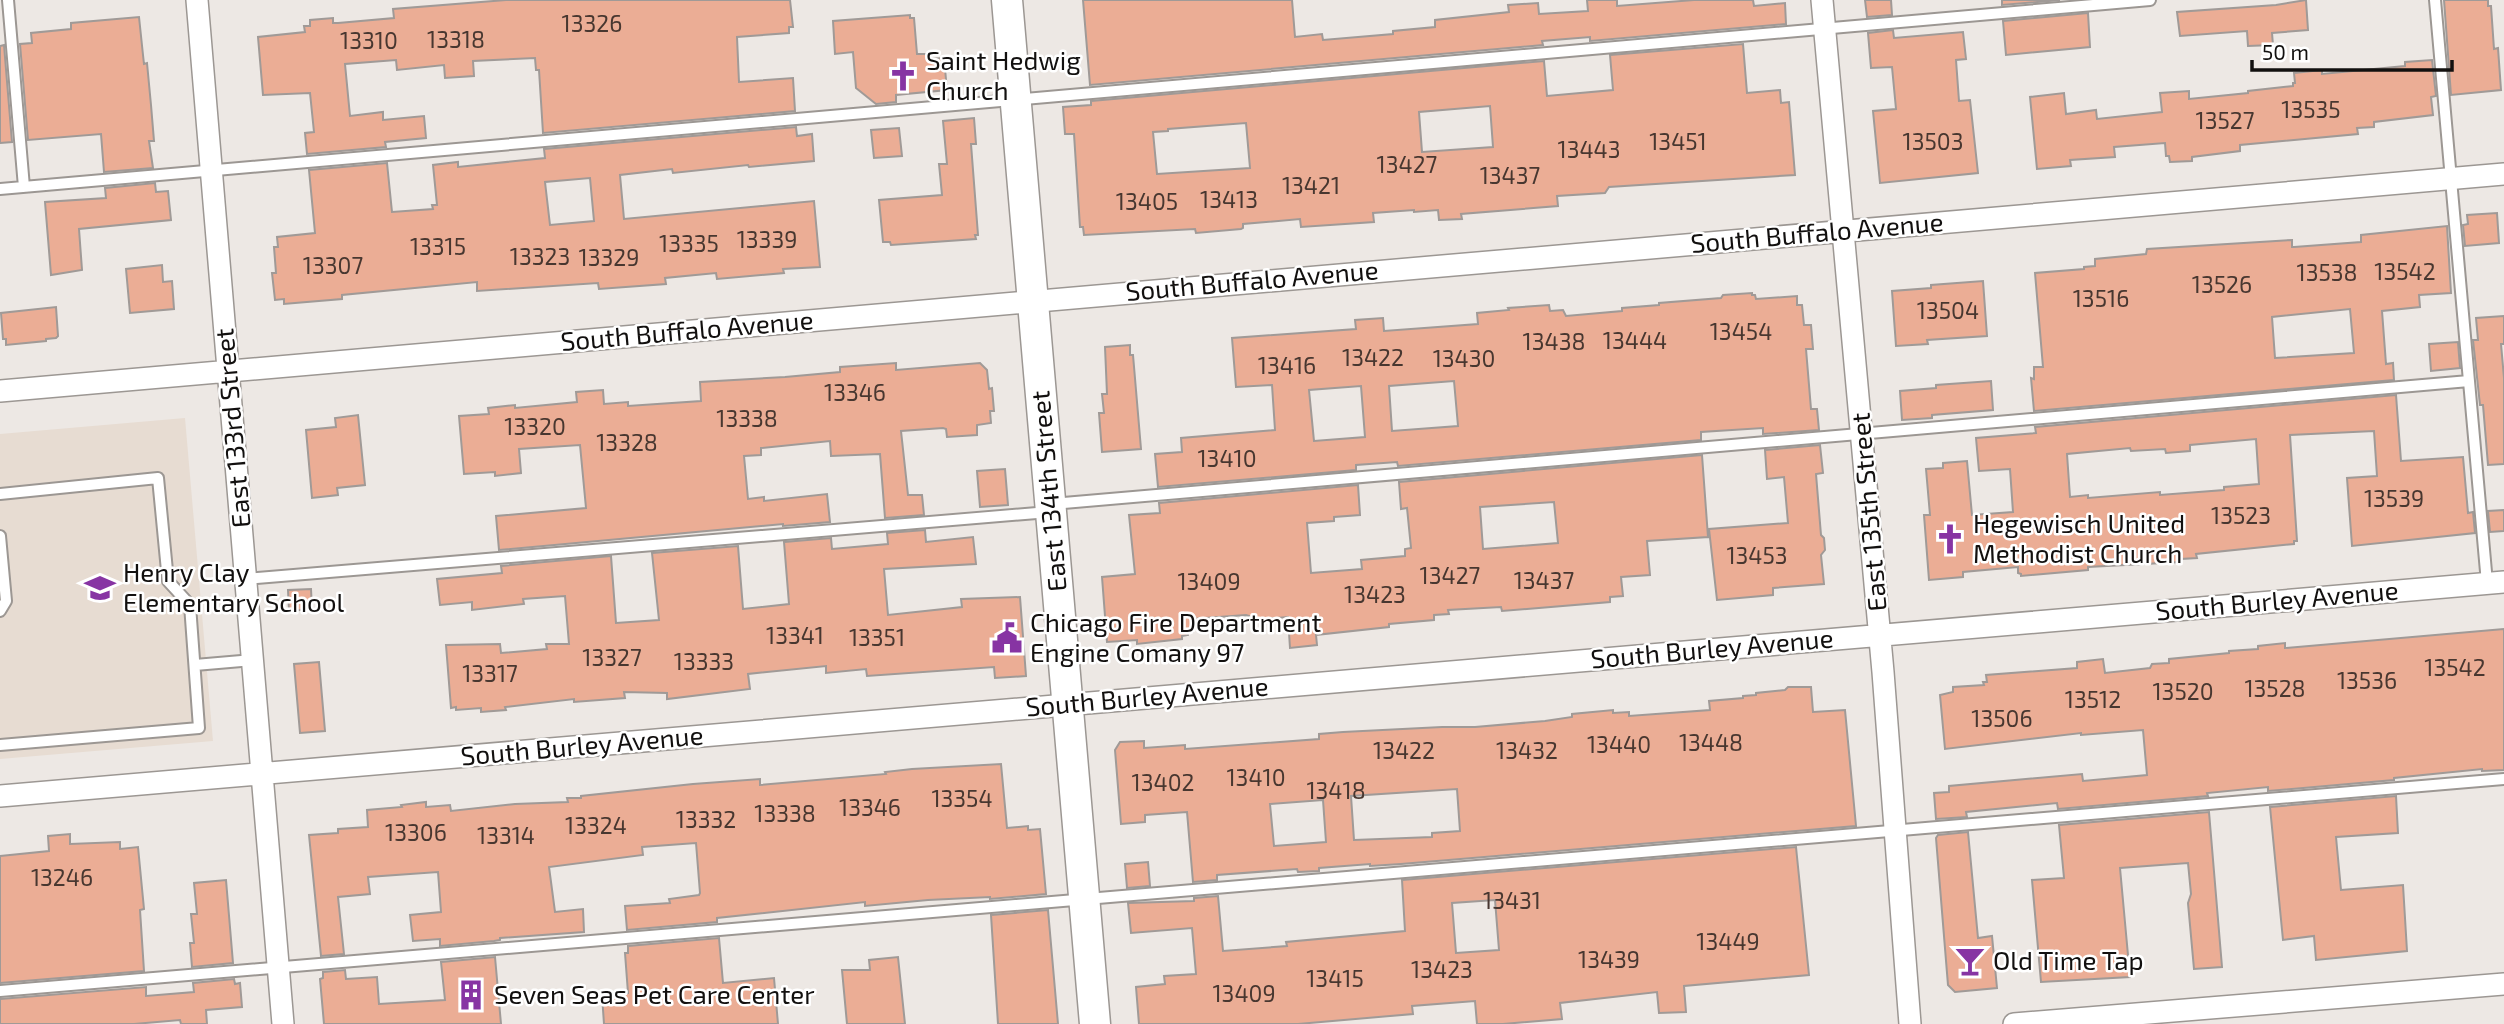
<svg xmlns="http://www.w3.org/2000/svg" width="2504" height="1024" font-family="'Exo 2',sans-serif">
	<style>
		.built { fill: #e7dcd2 }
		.building { fill: #ebad95; stroke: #a09a97; stroke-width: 2; fill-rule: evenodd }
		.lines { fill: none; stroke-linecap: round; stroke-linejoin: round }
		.lane-casing { stroke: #9c9793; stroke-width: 14 }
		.street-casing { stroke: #9c9793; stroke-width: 24 }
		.secondary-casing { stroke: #9c9793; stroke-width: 33 }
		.lane { stroke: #fff; stroke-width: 10 }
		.street { stroke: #fff; stroke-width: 21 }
		.secondary { stroke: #fff; stroke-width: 30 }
		.labels { text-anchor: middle; stroke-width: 5; stroke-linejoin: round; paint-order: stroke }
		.number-label { font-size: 23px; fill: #483730 }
		.poi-label { font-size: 26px; fill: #12100f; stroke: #fff; text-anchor: start }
		.street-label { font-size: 26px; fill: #12100f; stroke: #fff }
	</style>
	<rect width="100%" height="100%" fill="#ede8e4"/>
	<path class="built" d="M185 418 213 741 0 759V434Z"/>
	<path class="building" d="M506 0H790L793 27H789V33L737 37 739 82 793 78 795 111 543 133 539 70H536L535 58 473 61 474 76 445 78 444 65 397 70 396 60 345 64 350 116 383 112V120L424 116 426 138 385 142 386 147 307 154 305 133 314 132 310 93 263 95 258 37 305 32 304 26H310V20L333 18V23H338L394 18 393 9Z
		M1083 0H1292L1295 37 1322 34 1323 40 1393 34V31L1435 27V20L1509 12 1508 5 1538 3 1539 14 1588 11 1587 0H1617V6L1694 0H1753L1754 6 1785 3 1786 24 1590 41V37L1542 41 1543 45 1090 85Z
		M1865 0H1891L1892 15 1867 17Z
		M2002 0H2060L2002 5Z
		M2306 0 2308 30 2272 33 2273 45 2248 46 2247 31 2180 36 2177 12 2276 5Z
		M2444 0H2488V6H2491L2494 49 2498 48 2501 90 2451 95Z
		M2088 13 2090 47 2006 55 2003 21Z
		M910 15V18H914L917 54H927V59L944 58 947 90 896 95V102L876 104 856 88 853 52 835 54 833 21Z
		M139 17 143 55 144 64 147 63 151 105 154 141H149L153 168 104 172 101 134 28 140 20 44 32 43 31 33 71 29V23Z
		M1893 30 1894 38 1963 32 1966 59 1956 60 1959 101 1970 100 1978 173 1880 183 1873 111 1896 109 1892 67 1871 68 1868 33Z
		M1743 44 1747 93 1780 90 1781 103 1789 102 1795 175 1609 187 1605 193 1557 196 1558 206 1461 214 1462 219 1439 220 1438 210 1414 212V210L1373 213 1374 222 1301 227 1300 219 1243 224V228L1241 229 1196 233 1195 229 1084 235 1083 227H1080L1074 134H1065L1063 107 1091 105V101L1544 61 1547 96 1613 90 1610 55ZM1490 106 1493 147 1422 152 1419 112ZM1246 123 1250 168 1157 174 1153 132 1168 131V129Z
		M4 45 12 142 0 143V46Z
		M2432 60 2436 96 2431 97 2433 115 2374 122V127L2357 128 2358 134 2240 145V151L2192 157V161L2170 162 2169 156H2166L2165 143 2114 147 2115 157 2070 160 2071 166 2037 169 2030 97 2064 93 2066 114 2096 110 2097 119 2162 112 2160 93 2189 91V99L2248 93V91L2293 86V83H2295L2294 73 2322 70V74L2405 66V62Z
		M974 118 976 144H971L978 235H975L976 239 891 245 890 242H883L879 200 942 195 939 164H947L943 121Z
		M796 127 797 136 812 134 814 161 749 167 748 165 673 173 672 169 620 175 624 219 814 201 820 267 783 269 784 273 717 279 716 273 665 278 666 284 599 289 598 283 477 291V282L342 295V299L295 303 284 304V299L275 300 272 273H276L274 247H278L277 237 315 233 309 170 387 163 392 212 433 209 432 205H437L433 165 458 162V167L545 158 544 149ZM590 178 594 221 550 225 545 182Z
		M899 128 902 156 874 158 871 130Z
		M155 183 156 192 168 191 171 220 79 229 82 270 51 275 45 202 106 198 105 188Z
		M2497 213 2499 243 2465 246 2463 225 2468 224 2467 215Z
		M2447 226 2451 293 2419 295 2420 307 2382 311 2386 364 2393 363 2394 380 2034 411 2031 378 2034 379V367H2043L2035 273 2084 269V267L2095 266V259L2146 254 2147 249 2292 240V247H2294L2361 242V235ZM2350 309 2354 353 2275 358 2272 317Z
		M162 265 163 282 172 281 174 309 130 313 126 269Z
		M1983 281 1987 336 1927 340 1928 344 1896 346 1892 291 1931 288V285Z
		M1752 293V295H1755L1756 299 1797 296V305H1802L1804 325H1811L1813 349H1806L1811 409H1817L1819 430 1763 434V428L1701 432V440L1398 466 1397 462 1356 465V470L1158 487 1155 454 1182 452 1181 438 1275 430 1272 385 1236 387 1232 338 1356 329 1355 320 1383 318 1384 331 1478 324 1477 313 1509 310 1508 308 1549 305 1550 311 1563 310 1566 316 1622 311V308L1659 305V303L1721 298 1723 295ZM1454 381 1458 426 1392 431 1389 386ZM1361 386 1365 437 1314 441 1309 390Z
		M56 307 58 336 56 338 46 339V341L6 345V339H3L1 313Z
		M2504 316V344H2501L2504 378V464L2488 465 2483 405H2480L2473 340H2478L2476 318Z
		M2458 342 2460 368 2431 371 2429 344Z
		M1130 345V355H1133L1141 449 1102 452 1099 413H1104L1102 394H1107L1105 347Z
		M896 363V370L980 363 987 370 989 389 992 388 994 411H990L991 423 977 425V435L947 437 946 429 943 428 901 431 908 495H922L924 515 885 518 880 454 831 456 830 441 761 448V455L744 456 748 499 764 497V501L827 494 830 522 783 526V524L499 550 496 516 586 508 580 445 519 449 521 473 495 476V472L464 474 459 416 489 414 488 408 515 405V408L577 402 576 392 603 390 604 404 628 402V406L701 401 700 382 785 377 840 372V367Z
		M1991 381 1993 410 1932 415V418L1902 420 1900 391 1936 388V385Z
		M2396 395 2401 461 2463 457 2468 513 2473 512 2475 533 2352 546 2347 478 2377 476 2374 431 2290 435 2297 541H2294V544L2196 554 2197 558 2181 559V562L2088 567V570L2021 576V574L2018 573V567L1963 572V577L1929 580 1924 515H1930L1926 469 1943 468V463L1967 461 1972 515 2013 512 2010 469 1979 471 1976 438 2036 433 2035 427ZM2256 439 2259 484 2224 487V490L2160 495V492L2088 498V495L2070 497 2067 454 2130 448 2131 451 2165 449 2166 453 2190 451V445Z
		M358 415 365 485 337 488 338 495 312 498 306 430 336 427 335 418Z
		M1820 445 1823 473 1816 474 1821 535 1824 538 1825 550 1821 555 1824 584 1773 588V595L1717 600 1709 529 1788 523 1784 477 1767 479 1765 450Z
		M1702 455 1708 537 1647 541 1650 575 1621 577 1623 596 1610 597V602L1502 611 1501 607 1448 610 1449 614 1434 615V620L1389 624V627L1316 635 1317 645 1290 648 1288 617 1249 620V616L1246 615 1192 619 1193 632H1188V635L1182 636V639L1137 644V640L1107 642 1102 577 1135 574 1129 515 1160 513 1159 503 1358 485 1360 515 1334 517V521L1307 523 1311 573 1362 569 1361 560 1405 556V549L1411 548 1407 508 1401 509 1399 482ZM1554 502 1558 543 1483 549 1480 507Z
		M1005 469 1008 505 980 507 977 471Z
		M2504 510V531L2490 532 2488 511Z
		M925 530 926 542 973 537 976 564 884 569 888 615 962 607 961 599 1020 597 1026 676 995 678 994 667 867 676 866 669 826 673V666L748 674 750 689 667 699V693L624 692 625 698 574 702V699L505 707 506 710 481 712V708L456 710V707L451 708 446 645 500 644 501 653 547 649 546 644H569L565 596 523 599 524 604 472 610V602L440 605 437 579 502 573 501 566 611 556 616 623 659 620 652 553 738 546 743 609 789 604 784 542 831 538 832 549 888 544 887 533Z
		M311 589 312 609 289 611 288 590Z
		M2504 629V770L2482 771V769L2394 778V780L2268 791V787L2207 793 2208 796 2058 809 2057 803 1966 812 1967 817 1936 819 1934 793 1949 792V786L2082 774 2083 781 2147 775 2143 730 2081 735V733L1945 749 1940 695 1953 692V687L1984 685 1983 682H1987L1986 675 2077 668V662L2103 659 2105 673 2150 668 2152 664 2169 663V659L2229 653V651L2258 649V646L2285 643V648Z
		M319 662 325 731 300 733 294 664Z
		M1788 687H1811L1813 712 1845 710 1856 826 1401 864 1370 866V864L1319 868V871L1298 872 1297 869 1217 875V880L1193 882 1187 812 1145 815V822L1121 824 1115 750 1120 742 1144 741V748L1185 745V749L1319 739V734L1343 732 1442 727H1475L1545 721 1572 717V714L1613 710V713L1629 712V716L1710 710 1709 701 1743 698V696L1756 695V693L1785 690ZM1457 789 1460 831 1432 833V837L1354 840 1351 796ZM1323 800 1326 842 1274 846 1270 804Z
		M1001 764 1007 828 1028 826V830L1040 829 1046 894 990 899V897L928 900 865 906V902L717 918V922L627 930 625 906 670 903 669 899 699 895 700 893 696 843 642 847 643 855 549 867 555 912 583 909 584 932 500 938V940L494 941 440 946V939L413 941 410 915 441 912 438 872 368 877 370 894 338 897 344 954 321 956 309 835 338 833V829L368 827 367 810 402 807 401 805 426 802V807L450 805 451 811 515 804 568 802 567 798H581V796L693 784 760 779V785L886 774 885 772 912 769Z
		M2396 796 2398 833 2336 837 2341 890 2403 885 2407 951 2316 960 2314 936 2283 940 2270 807Z
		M2209 812 2222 967 2194 969 2188 903 2191 894 2188 863 2120 868 2130 977 2041 982 2032 880 2064 878 2059 825Z
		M1968 832 1978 938 1992 936 1997 988 1955 992 1948 985 1936 838 1938 835Z
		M70 834V844L120 842V849L138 847 144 909 140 910 144 971 0 983V856L49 851 48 836Z
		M1796 847 1809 975 1684 986 1686 1012 1659 1013 1657 992 1560 1003 1562 1019 1503 1024H1477L1475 1001 1412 1006 1413 1014 1298 1024H1139L1136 987 1165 984 1164 976 1196 974 1192 928 1131 933 1128 903 1194 901V898L1218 896 1223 951 1287 946 1286 942 1405 931 1402 880ZM1495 900 1499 950 1456 953 1452 903Z
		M1148 862 1150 886 1127 888 1125 864Z
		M226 880 233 963 192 967 190 943H194L191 914H197L194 883Z
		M1048 910 1058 1024H998L991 915Z
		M719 938 723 983 774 978 778 1024H604L602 995 628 993 625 953H628V946Z
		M495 957 501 1024H324L320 979 323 978V972L345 970 346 979 377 977 379 1004 445 1000 441 962Z
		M898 957 905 1024H847L842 970H870L869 960Z
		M234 979 235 984 240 983 242 1007 206 1010 207 1024H181L180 1020 134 1024H0V999L146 987V996L194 992 193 983Z"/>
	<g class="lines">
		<g class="lane-casing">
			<path id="lane" d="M8 0 24 187
				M2435 0 2487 583
				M0 189 2150 0
				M0 494 158 478 168 581 190 605 199 728 0 745
				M1052 504 2469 381
				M0 536 6 601 0 611
				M246 579 1049 512
				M195 665 253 660
				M0 991 2504 779"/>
		</g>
		<g class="street-casing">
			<path id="street" d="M197 0 283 1024
				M1822 0 1883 672 1910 1024
				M0 391 2504 174
				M0 796 2504 582
				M2014 1024 2504 984"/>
		</g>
		<g class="secondary-casing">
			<path id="secondary" d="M1007 0 1095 1024"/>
		</g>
		<use href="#lane" class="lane"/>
		<use href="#street" class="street"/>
		<use href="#secondary" class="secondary"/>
	</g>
	<defs>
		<g id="church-bare" transform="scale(2.415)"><path d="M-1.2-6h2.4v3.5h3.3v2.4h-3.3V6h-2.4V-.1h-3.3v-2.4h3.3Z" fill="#8734a3" stroke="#fff" stroke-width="2.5" paint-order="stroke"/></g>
		<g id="school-bare" transform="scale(2.415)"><path d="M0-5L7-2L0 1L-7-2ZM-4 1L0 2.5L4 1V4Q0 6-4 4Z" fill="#8734a3" stroke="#fff" stroke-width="2.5" paint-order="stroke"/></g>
		<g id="civic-bare" transform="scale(2.415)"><path d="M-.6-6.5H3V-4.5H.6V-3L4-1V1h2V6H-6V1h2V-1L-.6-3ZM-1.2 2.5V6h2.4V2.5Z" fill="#8734a3" stroke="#fff" stroke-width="2.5" paint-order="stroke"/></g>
		<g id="bar-bare" transform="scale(2.415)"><path d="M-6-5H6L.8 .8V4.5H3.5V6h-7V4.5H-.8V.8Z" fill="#8734a3" stroke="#fff" stroke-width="2.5" paint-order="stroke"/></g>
		<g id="building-bare" transform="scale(2.415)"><path d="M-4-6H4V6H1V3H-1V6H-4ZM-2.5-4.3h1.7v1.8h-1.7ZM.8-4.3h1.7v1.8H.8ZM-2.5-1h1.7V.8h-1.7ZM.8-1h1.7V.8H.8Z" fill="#8734a3" stroke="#fff" stroke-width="2.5" paint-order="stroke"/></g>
	</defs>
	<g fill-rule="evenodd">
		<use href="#church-bare" x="903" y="76"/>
		<use href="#church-bare" x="1950" y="539"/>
		<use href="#school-bare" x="100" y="588"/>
		<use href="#civic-bare" x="1007" y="638"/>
		<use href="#bar-bare" x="1970" y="961"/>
		<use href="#building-bare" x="471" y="995"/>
	</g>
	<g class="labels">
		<g class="number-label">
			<text x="592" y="32">13326</text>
			<text x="456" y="48">13318</text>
			<text x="369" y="49">13310</text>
			<text x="2311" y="118">13535</text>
			<text x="2225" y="129">13527</text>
			<text x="1678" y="150">13451</text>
			<text x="1933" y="150">13503</text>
			<text x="1589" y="158">13443</text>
			<text x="1407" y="173">13427</text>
			<text x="1510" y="184">13437</text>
			<text x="1311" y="194">13421</text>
			<text x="1229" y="208">13413</text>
			<text x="1147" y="210">13405</text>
			<text x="767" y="248">13339</text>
			<text x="689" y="252">13335</text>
			<text x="438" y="255">13315</text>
			<text x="540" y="265">13323</text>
			<text x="609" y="266">13329</text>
			<text x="333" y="274">13307</text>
			<text x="2405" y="280">13542</text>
			<text x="2327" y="281">13538</text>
			<text x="2222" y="293">13526</text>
			<text x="2101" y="307">13516</text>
			<text x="1948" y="319">13504</text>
			<text x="1741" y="340">13454</text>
			<text x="1635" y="349">13444</text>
			<text x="1554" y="350">13438</text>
			<text x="1373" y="366">13422</text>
			<text x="1464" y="367">13430</text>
			<text x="1287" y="374">13416</text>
			<text x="855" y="401">13346</text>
			<text x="747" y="427">13338</text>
			<text x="535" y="435">13320</text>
			<text x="627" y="451">13328</text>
			<text x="1227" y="467">13410</text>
			<text x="2394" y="507">13539</text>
			<text x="2241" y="524">13523</text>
			<text x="1757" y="564">13453</text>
			<text x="1450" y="584">13427</text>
			<text x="1544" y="589">13437</text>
			<text x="1209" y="590">13409</text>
			<text x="1375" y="603">13423</text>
			<text x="795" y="644">13341</text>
			<text x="877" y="646">13351</text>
			<text x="612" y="666">13327</text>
			<text x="704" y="670">13333</text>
			<text x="2455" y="676">13542</text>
			<text x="490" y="682">13317</text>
			<text x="2367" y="689">13536</text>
			<text x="2275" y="697">13528</text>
			<text x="2183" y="700">13520</text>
			<text x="2093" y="708">13512</text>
			<text x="2002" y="727">13506</text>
			<text x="1711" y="751">13448</text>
			<text x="1619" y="753">13440</text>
			<text x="1404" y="759">13422</text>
			<text x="1527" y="759">13432</text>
			<text x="1256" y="786">13410</text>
			<text x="1163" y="791">13402</text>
			<text x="1336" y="799">13418</text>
			<text x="962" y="807">13354</text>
			<text x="870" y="816">13346</text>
			<text x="785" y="822">13338</text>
			<text x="706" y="828">13332</text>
			<text x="596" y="834">13324</text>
			<text x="416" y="841">13306</text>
			<text x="506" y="844">13314</text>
			<text x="62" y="886">13246</text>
			<text x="1512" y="909">13431</text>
			<text x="1728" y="950">13449</text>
			<text x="1609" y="968">13439</text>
			<text x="1442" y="978">13423</text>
			<text x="1335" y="987">13415</text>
			<text x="1244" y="1002">13409</text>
		</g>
		<g class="poi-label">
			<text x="926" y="70">Saint Hedwig<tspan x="926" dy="30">Church</tspan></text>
			<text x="1973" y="533">Hegewisch United<tspan x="1973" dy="30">Methodist Church</tspan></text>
			<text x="123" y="582">Henry Clay<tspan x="123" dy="30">Elementary School</tspan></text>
			<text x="1030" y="632">Chicago Fire Department<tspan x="1030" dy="30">Engine Comany 97</tspan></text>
			<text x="1993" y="970">Old Time Tap</text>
			<text x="494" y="1004">Seven Seas Pet Care Center</text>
		</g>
		<g class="street-label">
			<text transform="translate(1817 233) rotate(-5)" y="9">South Buffalo Avenue</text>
			<text transform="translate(1252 281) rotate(-5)" y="9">South Buffalo Avenue</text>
			<text transform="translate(687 331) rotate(-5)" y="9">South Buffalo Avenue</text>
			<text transform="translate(233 428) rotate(-95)" y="9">East 133rd Street</text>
			<text transform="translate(1049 491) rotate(-95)" y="9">East 134th Street</text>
			<text transform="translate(1869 512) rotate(-95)" y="9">East 135th Street</text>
			<text transform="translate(2277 601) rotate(-5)" y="9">South Burley Avenue</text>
			<text transform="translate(1712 649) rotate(-5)" y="9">South Burley Avenue</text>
			<text transform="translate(1147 697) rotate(-5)" y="9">South Burley Avenue</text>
			<text transform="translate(582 746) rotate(-5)" y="9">South Burley Avenue</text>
		</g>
	</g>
	<path d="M2252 60v10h200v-10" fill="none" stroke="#12100f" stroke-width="3.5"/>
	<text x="2262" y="60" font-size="21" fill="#12100f" stroke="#ffffff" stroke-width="5" paint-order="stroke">50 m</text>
</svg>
